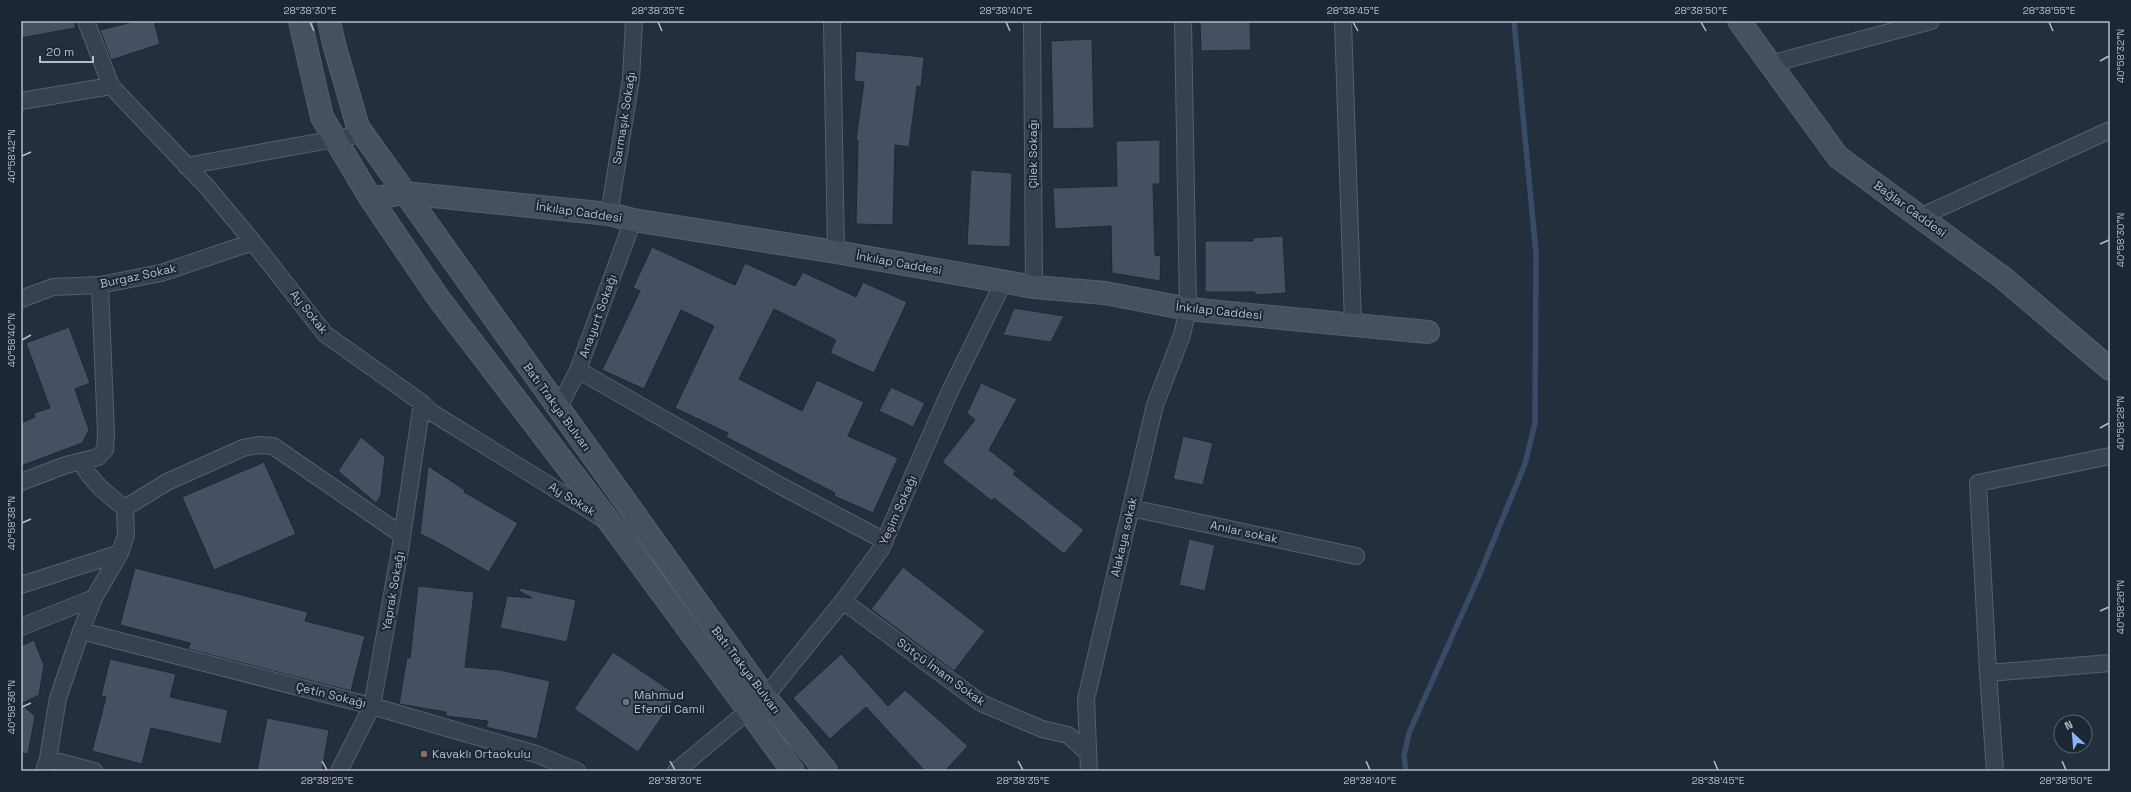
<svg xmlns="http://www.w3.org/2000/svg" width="2131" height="792" font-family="'Space Grotesk',sans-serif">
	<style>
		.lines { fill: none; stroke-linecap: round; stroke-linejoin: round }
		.stream { stroke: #394c67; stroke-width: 5.5 }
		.building { fill: #455162; stroke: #1f2835 }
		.street-casing { stroke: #565f6c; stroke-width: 18 }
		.secondary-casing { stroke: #565f6c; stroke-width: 24 }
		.street { stroke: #38414e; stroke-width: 16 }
		.secondary { stroke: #465061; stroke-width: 22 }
		.ticks { fill: none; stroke: #b4bcc9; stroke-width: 1.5 }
		.worship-dot { fill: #6b7280; stroke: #1d2633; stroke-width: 1.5 }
		.education-dot { fill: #8d6e63; stroke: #1d2633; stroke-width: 1.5 }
		.labels { text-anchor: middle; stroke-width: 4; stroke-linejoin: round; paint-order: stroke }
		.street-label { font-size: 12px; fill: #b4bcc9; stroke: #1d2633 }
		.poi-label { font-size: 12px; fill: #b4bcc9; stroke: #1d2633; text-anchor: start }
		.neatline { fill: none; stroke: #b4bcc9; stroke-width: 1.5 }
		.ticks-label { font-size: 10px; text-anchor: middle; fill: #b4bcc9 }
	</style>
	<rect width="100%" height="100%" fill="#242f3e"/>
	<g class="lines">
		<path class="stream" d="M1406 771 1404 756 1409 733 1479 576 1525 464 1535 423 1536 253 1514 21"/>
	</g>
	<path class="building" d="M21 21H75V28L21 38Z
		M136 21H154L160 44 111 60 100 30Z
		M1200 21H1250L1251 50 1201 51Z
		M1092 39 1094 128 1053 129 1051 41Z
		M856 51 924 57 921 87 917 86 909 147 895 145 893 225 856 224 858 141 856 140 864 82 854 81Z
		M1160 140V184H1153L1155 255 1161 256 1160 281 1112 273 1111 226 1055 229 1053 188 1117 186 1116 141Z
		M971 170 1012 173 1010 247 967 245Z
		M1283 236 1286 293 1255 295V292H1205V241H1253V238Z
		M652 247 735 285 745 263 795 286 803 272 856 297 863 282 907 302 874 373 830 353 836 340 774 309 739 379 802 411 817 380 864 402 848 436 898 458 873 513 834 496 835 493 726 437 728 433 675 408 714 326 681 310 644 389 602 370 640 291 633 288Z
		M1014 308 1064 316 1051 342 1003 335Z
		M69 327 90 383 75 389 89 430 82 443 21 466V423L35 417 34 413 50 408 26 343Z
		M981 383 1017 399 989 450 1016 471 1013 474 1084 530 1064 554 994 498 992 501 942 462 975 420 967 413Z
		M891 387 925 403 913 427 879 411Z
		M1183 436 1213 443 1203 485 1173 479Z
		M361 437 385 457 381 495 376 503 338 471Z
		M264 462 296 534 214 570 182 497Z
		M428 466 465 490 464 492 518 523 489 572 435 541 420 534Z
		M1189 539 1215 545 1205 591 1179 585Z
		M903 567 985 631 954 671 871 609Z
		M135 568 308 612 305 621 365 636 351 691 188 649 190 643 120 625Z
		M418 586 474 592 465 667 500 670 550 681 537 739 486 727 488 721 446 716V712L399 704 407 657 410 658Z
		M520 588 576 600 567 642 500 628 507 596 532 598 519 591Z
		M34 640 44 665 39 695 21 704 35 716 28 754 21 753V646Z
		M613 652 677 695 638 752 574 709Z
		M841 654 888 706 905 690 968 746 945 771H925L866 707 830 739 793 698Z
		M110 659 176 674 170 697 228 710 221 744 151 728 142 764 92 751 106 697 101 696Z
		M267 718 329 730 322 771H257Z"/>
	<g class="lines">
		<g class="street-casing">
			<path id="street" d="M86 21 111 86 208 188 253 242 325 334 422 403 431 412 602 518
				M832 21 836 252
				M1032 21 1034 287
				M1343 21 1353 324
				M1770 64 1931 21
				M21 101 111 86
				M186 166 363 134
				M609 214 631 79 634 21
				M1920 217 2110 130
				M21 299 53 287 100 285 161 273 253 242
				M578 370 781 486 885 541
				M558 409 578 370 633 220
				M21 482 66 465 98 457 105 450 106 434 100 285
				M125 508 167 482 243 448 258 445 273 446 402 535
				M1131 508 1356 556
				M21 585 120 553
				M843 601 981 703 1042 729 1068 735 1087 752
				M21 627 94 598
				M81 631 372 706 536 754 577 771
				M1988 673 2110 663
				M48 759 94 771
				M44 771 48 759 58 698 81 631 94 598 120 553 126 535 125 508C106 494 92 482 81 462
				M339 771 372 706 400 550 422 403
				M676 771 765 697 843 601 881 549 949 393 1004 281
				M1089 771 1086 699 1155 405 1182 335 1188 309 1183 21
				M1995 771 1988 673 1978 483 2110 456"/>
		</g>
		<g class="secondary-casing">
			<path id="secondary" d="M300 21 322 117 371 199 439 299 611 524 793 771
				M329 21 334 44 358 127 363 134 765 697 826 771
				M1739 21 1838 157 2002 277 2110 369
				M371 199 404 193 609 214 633 220 836 252 1034 287 1105 293 1188 309 1428 332"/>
		</g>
		<use href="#street" class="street"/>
		<use href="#secondary" class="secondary"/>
	</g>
	<path class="ticks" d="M310 22 314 31M658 22 662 31M1006 22 1010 31M1353 22 1358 31M1701 22 1706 31M2049 22 2053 31M2100 61 2109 56M22 156 31 152M2100 244 2109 240M22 340 31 335M2100 428 2109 423M22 523 31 519M2100 611 2109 607M22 707 31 703M322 761 327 770M670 761 675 770M1018 761 1023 770M1366 761 1370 770M1714 761 1718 770M2062 761 2066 770"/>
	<circle class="worship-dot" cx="626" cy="702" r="4"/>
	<circle class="education-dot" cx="424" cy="754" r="4"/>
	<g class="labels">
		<g class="street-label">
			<text transform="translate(624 118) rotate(-81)" y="4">Sarmaşık Sokağı</text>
			<text transform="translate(1033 154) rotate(-90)" y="4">Çilek Sokağı</text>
			<text transform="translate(1910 209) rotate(36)" y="4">Bağlar Caddesi</text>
			<text transform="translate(579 212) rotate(8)" y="4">İnkılap Caddesi</text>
			<text transform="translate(899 263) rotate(10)" y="4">İnkılap Caddesi</text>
			<text transform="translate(138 276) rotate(-12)" y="4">Burgaz Sokak</text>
			<text transform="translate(1219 311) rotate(6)" y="4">İnkılap Caddesi</text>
			<text transform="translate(309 312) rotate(51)" y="4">Ay Sokak</text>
			<text transform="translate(598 316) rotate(-70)" y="4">Anayurt Sokağı</text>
			<text transform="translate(557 407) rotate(54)" y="4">Batı Trakya Bulvarı</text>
			<text transform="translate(572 499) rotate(32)" y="4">Ay Sokak</text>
			<text transform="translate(898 510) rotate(-66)" y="4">Yeşim Sokağı</text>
			<text transform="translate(1244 532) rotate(12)" y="4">Anılar sokak</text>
			<text transform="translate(1124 537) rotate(-77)" y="4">Alakaya sokak</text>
			<text transform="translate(393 591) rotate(-80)" y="4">Yaprak Sokağı</text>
			<text transform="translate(746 670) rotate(53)" y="4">Batı Trakya Bulvarı</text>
			<text transform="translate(941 672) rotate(36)" y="4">Sütçü İmam Sokak</text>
			<text transform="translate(331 695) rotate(14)" y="4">Çetin Sokağı</text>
		</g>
		<g class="poi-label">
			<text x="634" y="699">Mahmud<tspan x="634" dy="14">Efendi Camii</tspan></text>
			<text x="432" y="758">Kavaklı Ortaokulu</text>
		</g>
	</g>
	<rect width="2131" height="792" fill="none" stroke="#1d2633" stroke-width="44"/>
	<g transform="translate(2073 734) rotate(334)"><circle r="19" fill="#1d2633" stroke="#59626f"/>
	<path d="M0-3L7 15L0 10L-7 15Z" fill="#8ab4f8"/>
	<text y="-6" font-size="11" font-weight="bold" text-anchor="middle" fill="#b4bcc9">N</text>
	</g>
	<path d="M40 56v6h53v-6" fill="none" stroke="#b4bcc9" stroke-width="2"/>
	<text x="46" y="56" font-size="12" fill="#b4bcc9" stroke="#1d2633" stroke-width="3" paint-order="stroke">20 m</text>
	<rect x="22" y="22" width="2087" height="748" class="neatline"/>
	<g class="ticks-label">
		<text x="310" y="14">28°38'30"E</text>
		<text x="658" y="14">28°38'35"E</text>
		<text x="1006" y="14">28°38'40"E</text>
		<text x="1353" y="14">28°38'45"E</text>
		<text x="1701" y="14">28°38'50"E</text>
		<text x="2049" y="14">28°38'55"E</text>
		<text transform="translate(2120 56) rotate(-90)" y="4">40°58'32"N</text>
		<text transform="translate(11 156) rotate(-90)" y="4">40°58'42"N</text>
		<text transform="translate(2120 240) rotate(-90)" y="4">40°58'30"N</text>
		<text transform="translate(11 340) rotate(-90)" y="4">40°58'40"N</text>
		<text transform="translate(2120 423) rotate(-90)" y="4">40°58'28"N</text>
		<text transform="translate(11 523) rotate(-90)" y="4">40°58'38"N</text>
		<text transform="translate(2120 607) rotate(-90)" y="4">40°58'26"N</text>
		<text transform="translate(11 707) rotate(-90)" y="4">40°58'36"N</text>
		<text x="327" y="784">28°38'25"E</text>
		<text x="675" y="784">28°38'30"E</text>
		<text x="1023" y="784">28°38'35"E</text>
		<text x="1370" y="784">28°38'40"E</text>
		<text x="1718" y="784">28°38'45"E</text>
		<text x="2066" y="784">28°38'50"E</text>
	</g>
</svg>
